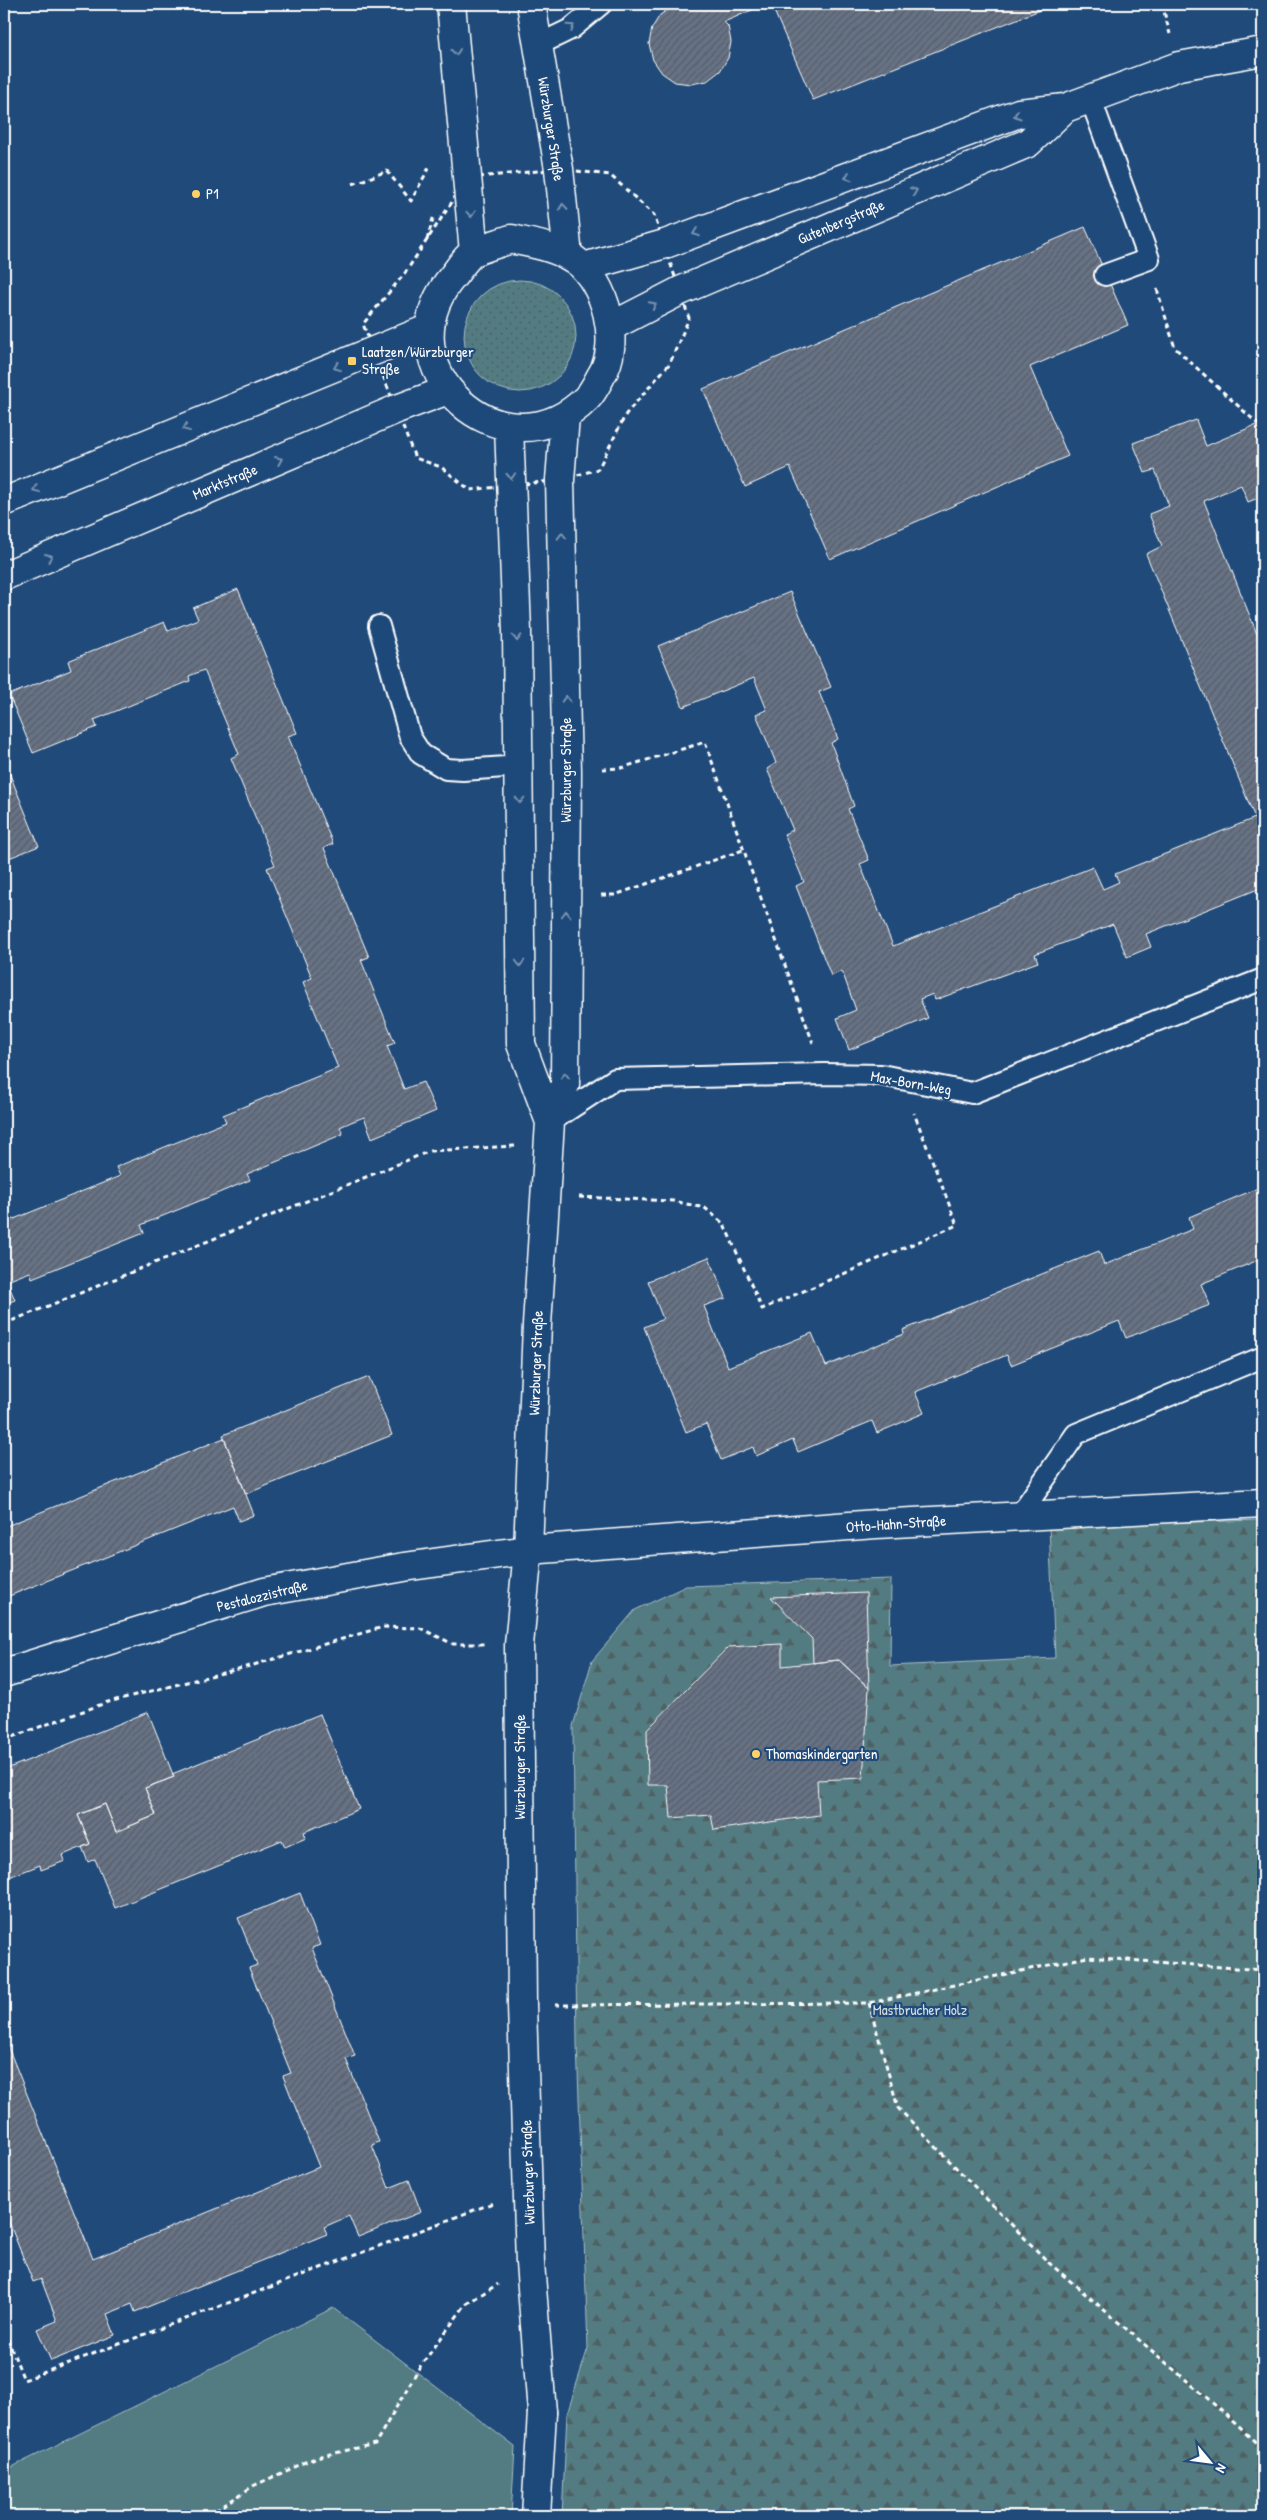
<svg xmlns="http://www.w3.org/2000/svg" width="1267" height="2520" font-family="'Patrick Hand',sans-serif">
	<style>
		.grass { fill: url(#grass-dots); stroke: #a8bdc0 }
		.forest { fill: url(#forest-firs); stroke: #a8bdc0 }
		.green { fill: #527b82; stroke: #a8bdc0 }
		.building { fill: url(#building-hatch); stroke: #fff }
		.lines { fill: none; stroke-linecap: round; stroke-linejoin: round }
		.service-casing { stroke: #fff; stroke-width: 24 }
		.pedestrian-casing { stroke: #fff; stroke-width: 31 }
		.minor-casing { stroke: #fff; stroke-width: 31 }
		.path { stroke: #fff; stroke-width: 3; stroke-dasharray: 5 4; stroke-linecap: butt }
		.service { stroke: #1f4a7a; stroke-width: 20 }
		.pedestrian { stroke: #1f4a7a; stroke-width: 28 }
		.minor { stroke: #1f4a7a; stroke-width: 28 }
		.oneway { stroke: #7992af }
		.poi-dot { fill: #ffd166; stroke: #1f4a7a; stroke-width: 2 }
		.labels { text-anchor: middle; stroke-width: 4.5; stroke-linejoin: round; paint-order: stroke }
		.street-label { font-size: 15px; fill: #fff; stroke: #1f4a7a }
		.poi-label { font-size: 15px; fill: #fff; stroke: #1f4a7a; text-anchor: start }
		.park-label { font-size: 15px; fill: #d4dee0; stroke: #1f4a7a }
	</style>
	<defs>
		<pattern id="grass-dots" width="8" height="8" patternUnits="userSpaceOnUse" patternTransform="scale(1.25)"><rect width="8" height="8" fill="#527b82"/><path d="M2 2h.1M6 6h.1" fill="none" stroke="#4f6164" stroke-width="1.8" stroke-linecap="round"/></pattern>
		<pattern id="forest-firs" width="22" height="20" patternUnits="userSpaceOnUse" patternTransform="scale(1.25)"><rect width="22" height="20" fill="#527b82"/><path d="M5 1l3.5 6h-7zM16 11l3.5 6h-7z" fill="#4f6164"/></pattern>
		<pattern id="building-hatch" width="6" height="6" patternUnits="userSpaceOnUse" patternTransform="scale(1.25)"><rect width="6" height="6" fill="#667285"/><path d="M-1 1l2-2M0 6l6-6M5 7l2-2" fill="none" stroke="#585d66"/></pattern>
	</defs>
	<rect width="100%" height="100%" fill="#1f4a7a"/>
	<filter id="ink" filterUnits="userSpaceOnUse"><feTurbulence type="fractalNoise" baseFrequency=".02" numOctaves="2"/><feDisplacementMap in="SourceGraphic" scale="10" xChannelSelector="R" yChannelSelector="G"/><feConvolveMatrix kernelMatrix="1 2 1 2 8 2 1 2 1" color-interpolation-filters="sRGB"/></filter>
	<g filter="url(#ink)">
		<path class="grass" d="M464 336a56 56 0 1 1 112 0a56 56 0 1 1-112 0Z"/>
		<path class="forest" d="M1263 1520V2516H562L567 2414 588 2348 577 2044 573 1726 592 1661 635 1610 686 1586 891 1579 890 1666 1055 1658 1049 1526Z"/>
		<path class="green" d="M333 2308 515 2447 511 2516H4V2471Z"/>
		<path class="building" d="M681 4H766L724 22 728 26 731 42 728 58 720 71 707 81 691 84 675 82 662 73 653 60 649 44 652 28 660 15 673 6Z
			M771 4H1055L813 100Z
			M1085 227 1128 325 1030 367 1068 456 830 559 790 467 745 487 703 389Z
			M1196 420 1206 446 1263 422V496L1248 502 1241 485 1204 501 1263 649V848L1260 849 1263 855V887L1146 934 1151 947 1127 957 1113 924 1035 954 1038 962 935 1000 933 994 920 999 928 1018 849 1050 837 1018 856 1010 842 971 831 976 796 886 804 882 784 834 793 830 767 769 776 763 756 714 767 710 754 678 683 707 658 646 790 592 831 687 819 692 838 739 831 743 854 806 848 809 869 860 860 864 893 946 1093 867 1103 889 1119 882 1115 874 1255 818 1146 554 1162 546 1149 514 1169 506 1155 470 1145 473 1133 443Z
			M238 589 297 733 288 736 333 844 324 848 369 957 361 960 395 1043 387 1046 404 1089 423 1082 436 1111 372 1138 364 1117 351 1122 340 1127 343 1134 247 1174 250 1180 141 1225 144 1233 32 1278 30 1272 7 1281 15 1300 4 1304V1223L120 1176 116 1167 226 1122 223 1115 338 1068 303 982 312 978 267 868 275 865 231 758 239 754 204 670 189 676 190 681 94 720 97 727 33 753 9 695 71 670 68 661 164 622 168 631 198 619 193 608Z
			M4 760 39 846 4 860Z
			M1263 1186V1258L1201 1284 1210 1305 1126 1338 1119 1321 1011 1365 1007 1355 915 1392 924 1413 877 1433 872 1421 798 1452 793 1440 756 1456 753 1447 721 1460 706 1424 686 1432 644 1327 663 1319 648 1281 709 1257 726 1298 704 1306 728 1367 812 1333 826 1366 904 1334 903 1330 1099 1251 1104 1265 1193 1229 1189 1217Z
			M369 1377 392 1435 246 1494 223 1435Z
			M224 1438 254 1515 239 1521 233 1506 4 1598V1527Z
			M866 1593 869 1688 839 1660 813 1663 812 1639 771 1597Z
			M782 1644V1666L839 1660 869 1688 863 1778 817 1780 819 1815 714 1830 711 1815 671 1818 668 1785H648L647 1730 728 1647Z
			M148 1712 174 1777 145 1788 156 1815 116 1832 105 1804 78 1815 90 1844 63 1855 65 1861 41 1870 40 1865 4 1879V1770Z
			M320 1714 359 1809 304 1832 306 1838 285 1847 282 1840 115 1908 95 1859 88 1862 82 1847 90 1844 78 1815 105 1804 116 1832 156 1815 145 1788 174 1777 172 1774Z
			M300 1893 320 1945 312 1948 355 2056 346 2059 379 2142 372 2145 389 2188 409 2180 421 2212 358 2237 349 2216 324 2227 327 2234 135 2312 132 2304 107 2314 115 2335 51 2361 37 2329 57 2321 41 2279 33 2282 4 2210V2037L93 2259 319 2167 283 2076 291 2073 249 1968 257 1965 238 1918Z"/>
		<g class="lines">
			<g class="service-casing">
				<path id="service" d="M538 45 571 29 601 4
					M1090 97 1149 259 1105 275
					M379 626 410 737 421 754 446 769 463 770 519 766
					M550 1122 615 1079 824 1074 881 1075 972 1093 1263 979
					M1019 1516 1076 1434 1263 1357"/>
			</g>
			<g class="pedestrian-casing">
				<path id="pedestrian" d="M536 2516 542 2412"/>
			</g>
			<g class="minor-casing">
				<path id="minor" d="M451 4 474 252
					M531 4 559 169 568 256
					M511 239C534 244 556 247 575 260 606 282 622 344 601 376 597 383 593 392 587 398 504 482 377 366 453 276 459 269 467 255 476 251 487 246 500 243 511 239Z
					M584 267 665 244 1019 113 1065 108 1179 66 1263 51
					M610 327 680 291 1028 143 1065 108
					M509 427 517 631 521 1044 550 1122
					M4 502 430 328
					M4 576 397 409 448 390
					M4 1673 264 1592 404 1567 528 1550 876 1524 1263 1503
					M542 2412 530 2263 522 2005 519 1645 528 1550 537 1325 550 1122 565 1085 567 771 560 480 565 416"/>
			</g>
			<path class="path" d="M1162 4 1170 34
				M559 169 610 175 654 215 689 318 670 363 626 414 598 469 560 480 470 490 441 467 415 458 363 324 405 273 468 178Z
				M353 184 387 171 411 201 430 166
				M427 240 434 215
				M1157 289 1175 348 1258 424
				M602 769 621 768 705 742 813 1043
				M601 895H615L743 850
				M579 1197 673 1201 705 1208 724 1224 762 1309 957 1225 914 1113
				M4 1324 430 1151 515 1146
				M4 1740 108 1702 250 1666 383 1627 420 1628 453 1644H485
				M869 2003 898 2108 1048 2262 1206 2397 1263 2449
				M555 2005 869 2003 1087 1957 1263 1970
				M4 2330 24 2380 493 2203
				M208 2516 253 2486 317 2457 375 2444 419 2368 466 2304 498 2284"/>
			<use href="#service" class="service"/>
			<use href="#pedestrian" class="pedestrian"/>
			<use href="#minor" class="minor"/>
		</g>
		<defs><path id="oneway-chevron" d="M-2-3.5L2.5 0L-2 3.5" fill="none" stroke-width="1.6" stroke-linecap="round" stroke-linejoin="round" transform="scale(1.25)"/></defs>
		<g class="oneway">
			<use href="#oneway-chevron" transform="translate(571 27) rotate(-34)"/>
			<use href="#oneway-chevron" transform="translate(456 52) rotate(84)"/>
			<use href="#oneway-chevron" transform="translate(1017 115) rotate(164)"/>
			<use href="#oneway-chevron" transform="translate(848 177) rotate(160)"/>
			<use href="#oneway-chevron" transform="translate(914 191) rotate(-23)"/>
			<use href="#oneway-chevron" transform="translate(563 207) rotate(-96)"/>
			<use href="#oneway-chevron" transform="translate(471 214) rotate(86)"/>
			<use href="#oneway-chevron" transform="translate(696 233) rotate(160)"/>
			<use href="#oneway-chevron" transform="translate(653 305) rotate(-27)"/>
			<use href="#oneway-chevron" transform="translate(337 367) rotate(158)"/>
			<use href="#oneway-chevron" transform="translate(186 428) rotate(158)"/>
			<use href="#oneway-chevron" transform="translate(279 460) rotate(-23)"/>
			<use href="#oneway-chevron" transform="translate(511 476) rotate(87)"/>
			<use href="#oneway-chevron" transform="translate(36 489) rotate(158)"/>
			<use href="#oneway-chevron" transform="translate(562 536) rotate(-91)"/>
			<use href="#oneway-chevron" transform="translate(49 557) rotate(-23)"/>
			<use href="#oneway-chevron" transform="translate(517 638) rotate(89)"/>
			<use href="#oneway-chevron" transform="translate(566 699) rotate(-91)"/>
			<use href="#oneway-chevron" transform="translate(520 800) rotate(90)"/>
			<use href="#oneway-chevron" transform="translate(566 914) rotate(-90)"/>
			<use href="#oneway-chevron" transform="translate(520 963) rotate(90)"/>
			<use href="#oneway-chevron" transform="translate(565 1076) rotate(-90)"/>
		</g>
	</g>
	<g class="poi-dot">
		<circle cx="196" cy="194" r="5"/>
		<rect x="347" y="356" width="10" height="10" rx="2.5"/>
		<circle cx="756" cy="1754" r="5"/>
	</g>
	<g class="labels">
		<g class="street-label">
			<text transform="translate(551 129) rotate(81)" y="5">Würzburger Straße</text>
			<text transform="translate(841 222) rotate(-23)" y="5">Gutenbergstraße</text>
			<text transform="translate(225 482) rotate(-23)" y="5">Marktstraße</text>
			<text transform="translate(566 770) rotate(-90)" y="5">Würzburger Straße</text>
			<text transform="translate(911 1083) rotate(10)" y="5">Max-Born-Weg</text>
			<text transform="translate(536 1363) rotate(-88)" y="5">Würzburger Straße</text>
			<text transform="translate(896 1524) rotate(-4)" y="5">Otto-Hahn-Straße</text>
			<text transform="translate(262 1596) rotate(-14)" y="5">Pestalozzistraße</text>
			<text transform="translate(520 1767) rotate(-90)" y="5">Würzburger Straße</text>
			<text transform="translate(528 2172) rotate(-92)" y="5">Würzburger Straße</text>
		</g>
		<g class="poi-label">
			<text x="206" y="199">P1</text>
			<text x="362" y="357">Laatzen/Würzburger<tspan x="362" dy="17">Straße</tspan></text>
			<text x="766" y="1759">Thomaskindergarten</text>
		</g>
		<g class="park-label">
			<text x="920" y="2015">Mastbrucher Holz</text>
		</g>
	</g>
	<rect width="1267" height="2520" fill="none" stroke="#1f4a7a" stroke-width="20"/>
	<rect x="10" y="10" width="1247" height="2500" fill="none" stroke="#fff" stroke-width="2" filter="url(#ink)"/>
	<g transform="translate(1210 2462) rotate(119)" stroke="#1f4a7a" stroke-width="4" paint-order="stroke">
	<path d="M0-4L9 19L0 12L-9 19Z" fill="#ffffff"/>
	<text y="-8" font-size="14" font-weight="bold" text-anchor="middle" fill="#ffffff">N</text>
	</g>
</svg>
